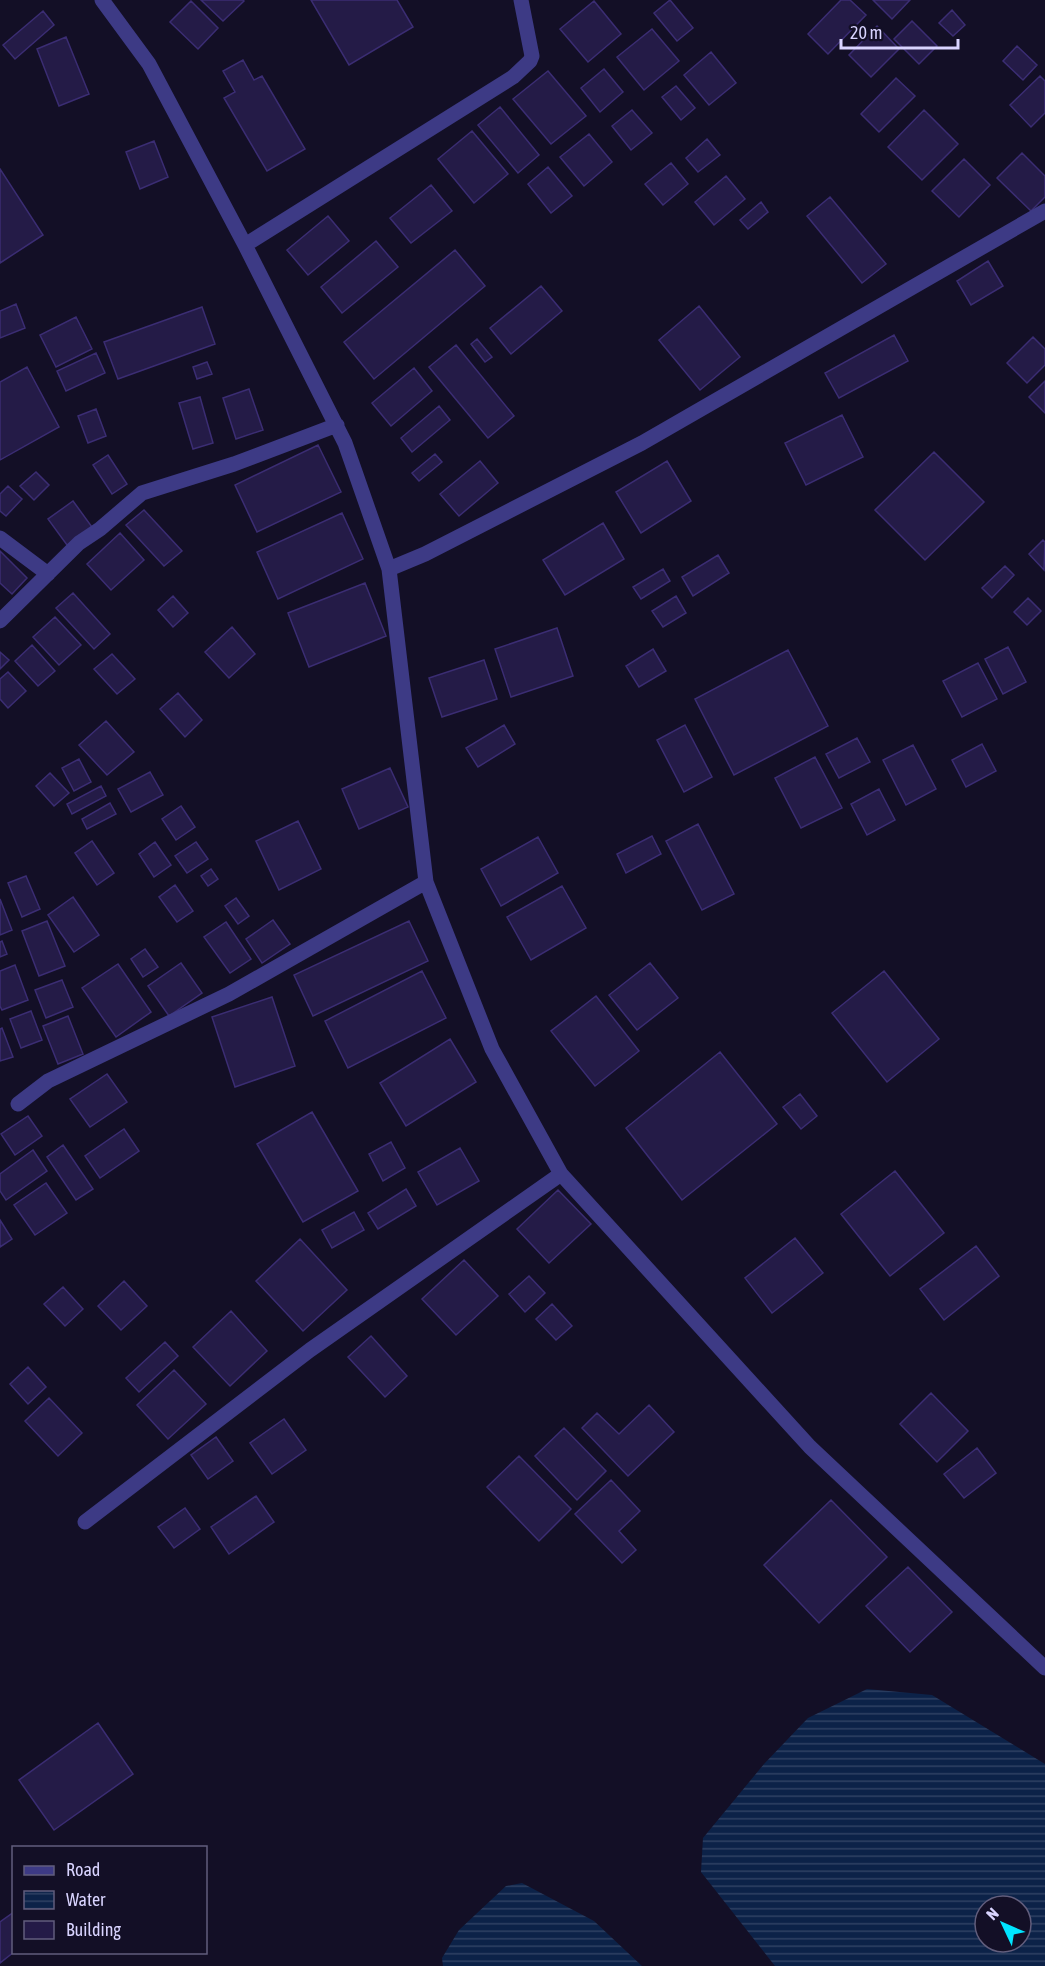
<svg xmlns="http://www.w3.org/2000/svg" width="1045" height="1966" font-family="'Asap Condensed',sans-serif">
	<style>
		.water { fill: url(#water-rules); fill-rule: evenodd }
		.building { fill: #241b47; stroke: #3b2d73; stroke-width: 1.5 }
		.lines { fill: none; stroke-linecap: round; stroke-linejoin: round }
		.street { stroke: #3d3a85; stroke-width: 15 }
	</style>
	<defs>
		<pattern id="water-rules" width="6" height="5" patternUnits="userSpaceOnUse" patternTransform="scale(1.5)"><rect width="6" height="5" fill="#0c2248"/><path d="M0 2.5h6" fill="none" stroke="#2f4163"/></pattern>
	</defs>
	<rect width="100%" height="100%" fill="#130f26"/>
	<path class="water" d="M867 1689 932 1695 1045 1764V1966H775L701 1872 703 1838 764 1764 808 1718ZM985 1906H1021V1942H985Z
		M522 1883 594 1921 642 1966H443L442 1958 459 1930 506 1886Z"/>
	<path class="building" d="M201 0H243L244 1 223 21Z
		M311 0H397L413 27 349 65Z
		M670 0 693 28 677 41 654 13Z
		M841 0H850L866 15 828 54 808 34Z
		M873 0H910L892 19Z
		M191 1 218 28 198 49 170 22Z
		M594 1 621 34 588 62 560 29Z
		M952 10 965 25 953 36 939 23Z
		M43 11 54 25 15 59 3 45Z
		M912 21 937 46 919 64 894 39Z
		M877 26 899 49 871 77 849 55Z
		M652 29 679 61 644 90 617 57Z
		M66 37 89 94 59 106 37 49Z
		M1017 46 1037 65 1023 80 1003 61Z
		M711 52 736 83 709 105 684 75Z
		M243 60 254 80 262 76 305 149 267 171 224 98 235 92 223 71Z
		M604 69 623 92 600 112 581 88Z
		M548 71 586 116 551 144 513 99Z
		M1040 76 1045 81V113L1031 127 1010 105Z
		M896 78 915 96 879 132 861 114Z
		M676 86 695 108 681 120 662 97Z
		M500 107 539 155 518 173 478 125Z
		M632 110 652 133 631 150 612 126Z
		M924 110 958 144 922 180 888 147Z
		M472 131 508 174 474 203 438 159Z
		M589 134 612 162 584 186 560 157Z
		M707 139 720 155 698 172 686 158Z
		M154 141 168 177 140 189 126 152Z
		M1022 153 1045 176V197L1031 211 997 178Z
		M964 159 990 185 959 217 932 191Z
		M671 163 688 184 663 205 645 184Z
		M548 167 572 196 551 213 528 184Z
		M0 169 43 235 0 263Z
		M726 176 745 199 714 225 695 202Z
		M431 185 452 211 411 243 390 218Z
		M830 197 886 264 862 283 807 216Z
		M761 202 768 212 748 229 740 220Z
		M328 216 349 241 308 275 287 250Z
		M376 241 398 267 342 313 321 287Z
		M455 250 485 286 374 379 344 342Z
		M988 261 1003 286 971 305 957 281Z
		M541 286 562 311 511 354 490 328Z
		M16 304 25 328 0 338V311Z
		M699 306 740 357 700 390 659 340Z
		M202 307 215 344 118 379 104 342Z
		M76 317 92 349 56 367 40 335Z
		M894 335 908 361 839 398 825 373Z
		M1033 337 1045 349V365L1027 383 1007 363Z
		M477 339 492 357 485 362 471 344Z
		M456 345 514 416 488 438 429 367Z
		M96 353 105 373 66 391 57 371Z
		M207 362 212 374 197 379 193 367Z
		M27 367 59 427 0 460V382Z
		M414 368 432 391 391 426 372 403Z
		M1045 381V413L1029 397Z
		M249 389 263 430 236 439 223 398Z
		M200 397 213 443 193 449 179 403Z
		M439 406 450 420 412 452 401 438Z
		M96 409 106 436 88 443 78 416Z
		M842 415 863 457 806 485 785 443Z
		M318 445 341 492 257 532 235 485Z
		M934 452 984 502 925 560 875 510Z
		M435 454 442 462 419 481 412 473Z
		M108 455 127 484 112 494 93 465Z
		M480 461 498 483 459 516 440 494Z
		M667 461 691 501 641 533 616 492Z
		M36 472 49 485 34 500 20 486Z
		M8 486 22 499 6 516 0 511V494Z
		M73 501 92 527 67 545 48 519Z
		M144 510 182 551 164 566 126 525Z
		M342 513 363 559 278 599 257 552Z
		M603 523 624 559 565 595 543 560Z
		M120 533 144 560 111 590 87 564Z
		M1043 540 1045 542 1044 570 1029 554Z
		M0 551 27 578 12 594 0 583Z
		M718 555 729 573 693 596 682 577Z
		M1005 566 1014 575 992 598 982 588Z
		M663 569 670 581 641 599 633 587Z
		M365 583 386 636 309 667 288 613Z
		M73 593 110 634 94 649 56 608Z
		M173 596 188 613 173 627 158 610Z
		M676 596 686 613 663 627 652 611Z
		M1028 598 1041 611 1027 625 1014 612Z
		M55 617 81 645 59 665 33 637Z
		M232 627 255 654 229 678 205 652Z
		M557 628 573 676 511 697 495 649Z
		M32 645 55 671 38 686 15 661Z
		M1008 647 1026 682 1003 694 985 659Z
		M653 649 666 671 639 687 626 666Z
		M788 650 828 726 734 775 695 699Z
		M0 652 9 660 0 669Z
		M112 654 135 679 117 694 94 669Z
		M484 660 497 699 442 717 429 678Z
		M978 663 997 699 962 717 943 681Z
		M8 672 26 691 8 708 0 699V679Z
		M178 693 202 720 185 737 160 709Z
		M106 721 134 752 107 775 79 745Z
		M504 725 515 744 478 767 466 748Z
		M685 725 712 777 684 792 657 740Z
		M857 738 870 762 839 778 826 754Z
		M982 744 996 771 966 787 952 760Z
		M913 745 936 789 906 805 883 760Z
		M815 757 842 808 801 828 775 778Z
		M79 759 91 782 74 791 62 768Z
		M390 768 408 807 359 829 342 789Z
		M150 772 163 795 131 812 118 789Z
		M50 773 69 793 54 806 36 786Z
		M101 786 106 796 72 814 67 804Z
		M879 789 895 820 867 835 851 804Z
		M110 803 116 814 87 829 82 819Z
		M181 806 195 827 176 840 162 819Z
		M298 821 321 869 279 890 256 841Z
		M698 824 734 894 702 910 666 841Z
		M652 836 661 854 626 873 617 854Z
		M538 837 558 873 501 906 481 869Z
		M92 841 114 873 97 885 75 853Z
		M155 842 171 865 154 877 139 854Z
		M196 842 208 859 187 873 175 856Z
		M211 869 218 879 208 886 201 876Z
		M26 876 40 909 22 917 8 883Z
		M175 885 193 911 177 922 159 897Z
		M562 886 586 928 531 960 507 917Z
		M73 897 99 935 74 952 48 915Z
		M236 898 249 916 238 924 225 906Z
		M0 899 12 930 0 935Z
		M273 920 290 944 262 963 246 939Z
		M47 921 65 966 39 976 22 931Z
		M409 921 428 961 313 1016 294 975Z
		M226 922 251 959 230 973 204 937Z
		M2 941 7 954 0 957V942Z
		M145 949 158 967 143 977 131 959Z
		M181 963 202 993 169 1016 148 986Z
		M650 963 678 998 637 1030 609 995Z
		M118 964 151 1012 116 1037 82 988Z
		M15 965 28 1000 2 1010 0 1006V971Z
		M422 971 446 1018 348 1068 325 1021Z
		M884 971 939 1039 887 1082 832 1013Z
		M62 980 73 1007 46 1018 35 990Z
		M596 996 639 1051 595 1086 551 1031Z
		M272 997 295 1066 235 1087 212 1017Z
		M31 1011 42 1040 21 1048 10 1019Z
		M68 1016 83 1054 58 1064 43 1026Z
		M2 1028 13 1057 0 1061V1029Z
		M450 1039 476 1082 406 1126 380 1083Z
		M720 1052 777 1124 682 1200 626 1128Z
		M107 1074 127 1102 90 1127 70 1099Z
		M800 1094 817 1116 801 1129 783 1107Z
		M312 1112 358 1191 303 1222 257 1144Z
		M28 1116 42 1136 15 1155 1 1134Z
		M124 1129 139 1151 100 1178 85 1156Z
		M391 1142 405 1168 383 1181 369 1154Z
		M63 1145 93 1189 76 1200 47 1157Z
		M460 1148 479 1181 437 1205 418 1172Z
		M33 1150 47 1171 6 1200 0 1191V1174Z
		M895 1171 944 1233 890 1276 841 1214Z
		M46 1183 67 1213 35 1235 14 1205Z
		M406 1189 416 1206 378 1229 368 1213Z
		M558 1190 591 1224 549 1263 517 1229Z
		M354 1212 364 1230 332 1248 322 1230Z
		M0 1220 12 1239 0 1247Z
		M795 1238 823 1273 772 1313 745 1278Z
		M300 1239 347 1290 303 1331 256 1281Z
		M976 1246 999 1276 944 1320 920 1289Z
		M464 1260 498 1296 456 1335 422 1299Z
		M529 1276 545 1293 525 1312 509 1294Z
		M124 1281 147 1306 121 1330 98 1306Z
		M63 1287 83 1309 65 1326 44 1304Z
		M552 1304 572 1326 556 1340 536 1319Z
		M231 1311 267 1351 230 1386 193 1347Z
		M371 1336 407 1376 385 1397 348 1357Z
		M165 1342 178 1356 139 1392 126 1378Z
		M28 1367 46 1387 28 1404 10 1384Z
		M174 1370 206 1404 168 1439 137 1405Z
		M931 1393 968 1431 937 1462 900 1424Z
		M49 1398 82 1433 58 1456 25 1421Z
		M649 1405 674 1432 628 1476 582 1428 597 1413 619 1434Z
		M284 1419 306 1450 272 1474 250 1443Z
		M564 1428 606 1471 577 1500 535 1456Z
		M216 1437 233 1461 208 1479 191 1455Z
		M977 1448 996 1473 964 1498 944 1474Z
		M519 1456 571 1509 539 1541 487 1487Z
		M611 1480 640 1511 619 1531 636 1550 622 1563 575 1514Z
		M256 1496 274 1522 229 1554 211 1527Z
		M831 1500 887 1557 819 1623 764 1565Z
		M185 1508 200 1529 174 1548 158 1527Z
		M908 1567 952 1612 910 1652 866 1606Z
		M98 1723 133 1774 54 1830 19 1780Z
		M14 1912V1952L0 1963V1922Z"/>
	<g class="lines">
		<path class="street" d="M102 0 149 64 245 245 345 443 389 569 426 882 492 1049 561 1174 810 1447 1045 1668
			M245 245 513 77 530 61 532 56 521 0
			M0 538 48 574
			M389 569 425 554 642 443 1045 211
			M0 621 79 543 100 529 142 493 234 464 337 425
			M18 1104 48 1081 229 994 426 882
			M85 1522 310 1350 561 1174"/>
	</g>
	<rect x="12" y="1846" width="195" height="108" fill="#130f26" stroke="#625e7d" stroke-width="1.5"/>
	<rect x="24" y="1866" width="30" height="9" fill="#3d3a85" stroke="#625e7d" stroke-width="1.5"/>
	<text x="66" y="1876" font-size="18" fill="#d9d4ff">Road</text>
	<rect x="24" y="1891" width="30" height="18" fill="url(#water-rules)" stroke="#625e7d" stroke-width="1.5"/>
	<text x="66" y="1906" font-size="18" fill="#d9d4ff">Water</text>
	<rect x="24" y="1921" width="30" height="18" fill="#241b47" stroke="#625e7d" stroke-width="1.5"/>
	<text x="66" y="1936" font-size="18" fill="#d9d4ff">Building</text>
	<g transform="translate(1003 1924) rotate(314)"><circle r="28" fill="#130f26" stroke="#625e7d" stroke-width="1.5"/>
	<path d="M0-4.5L10 22L0 15L-10 22Z" fill="#00e5ff"/>
	<text y="-9" font-size="16" font-weight="bold" text-anchor="middle" fill="#d9d4ff">N</text>
	</g>
	<path d="M841 39v9h117v-9" fill="none" stroke="#d9d4ff" stroke-width="3"/>
	<text x="850" y="39" font-size="18" fill="#d9d4ff" stroke="#130f26" stroke-width="4.5" paint-order="stroke">20 m</text>
</svg>
